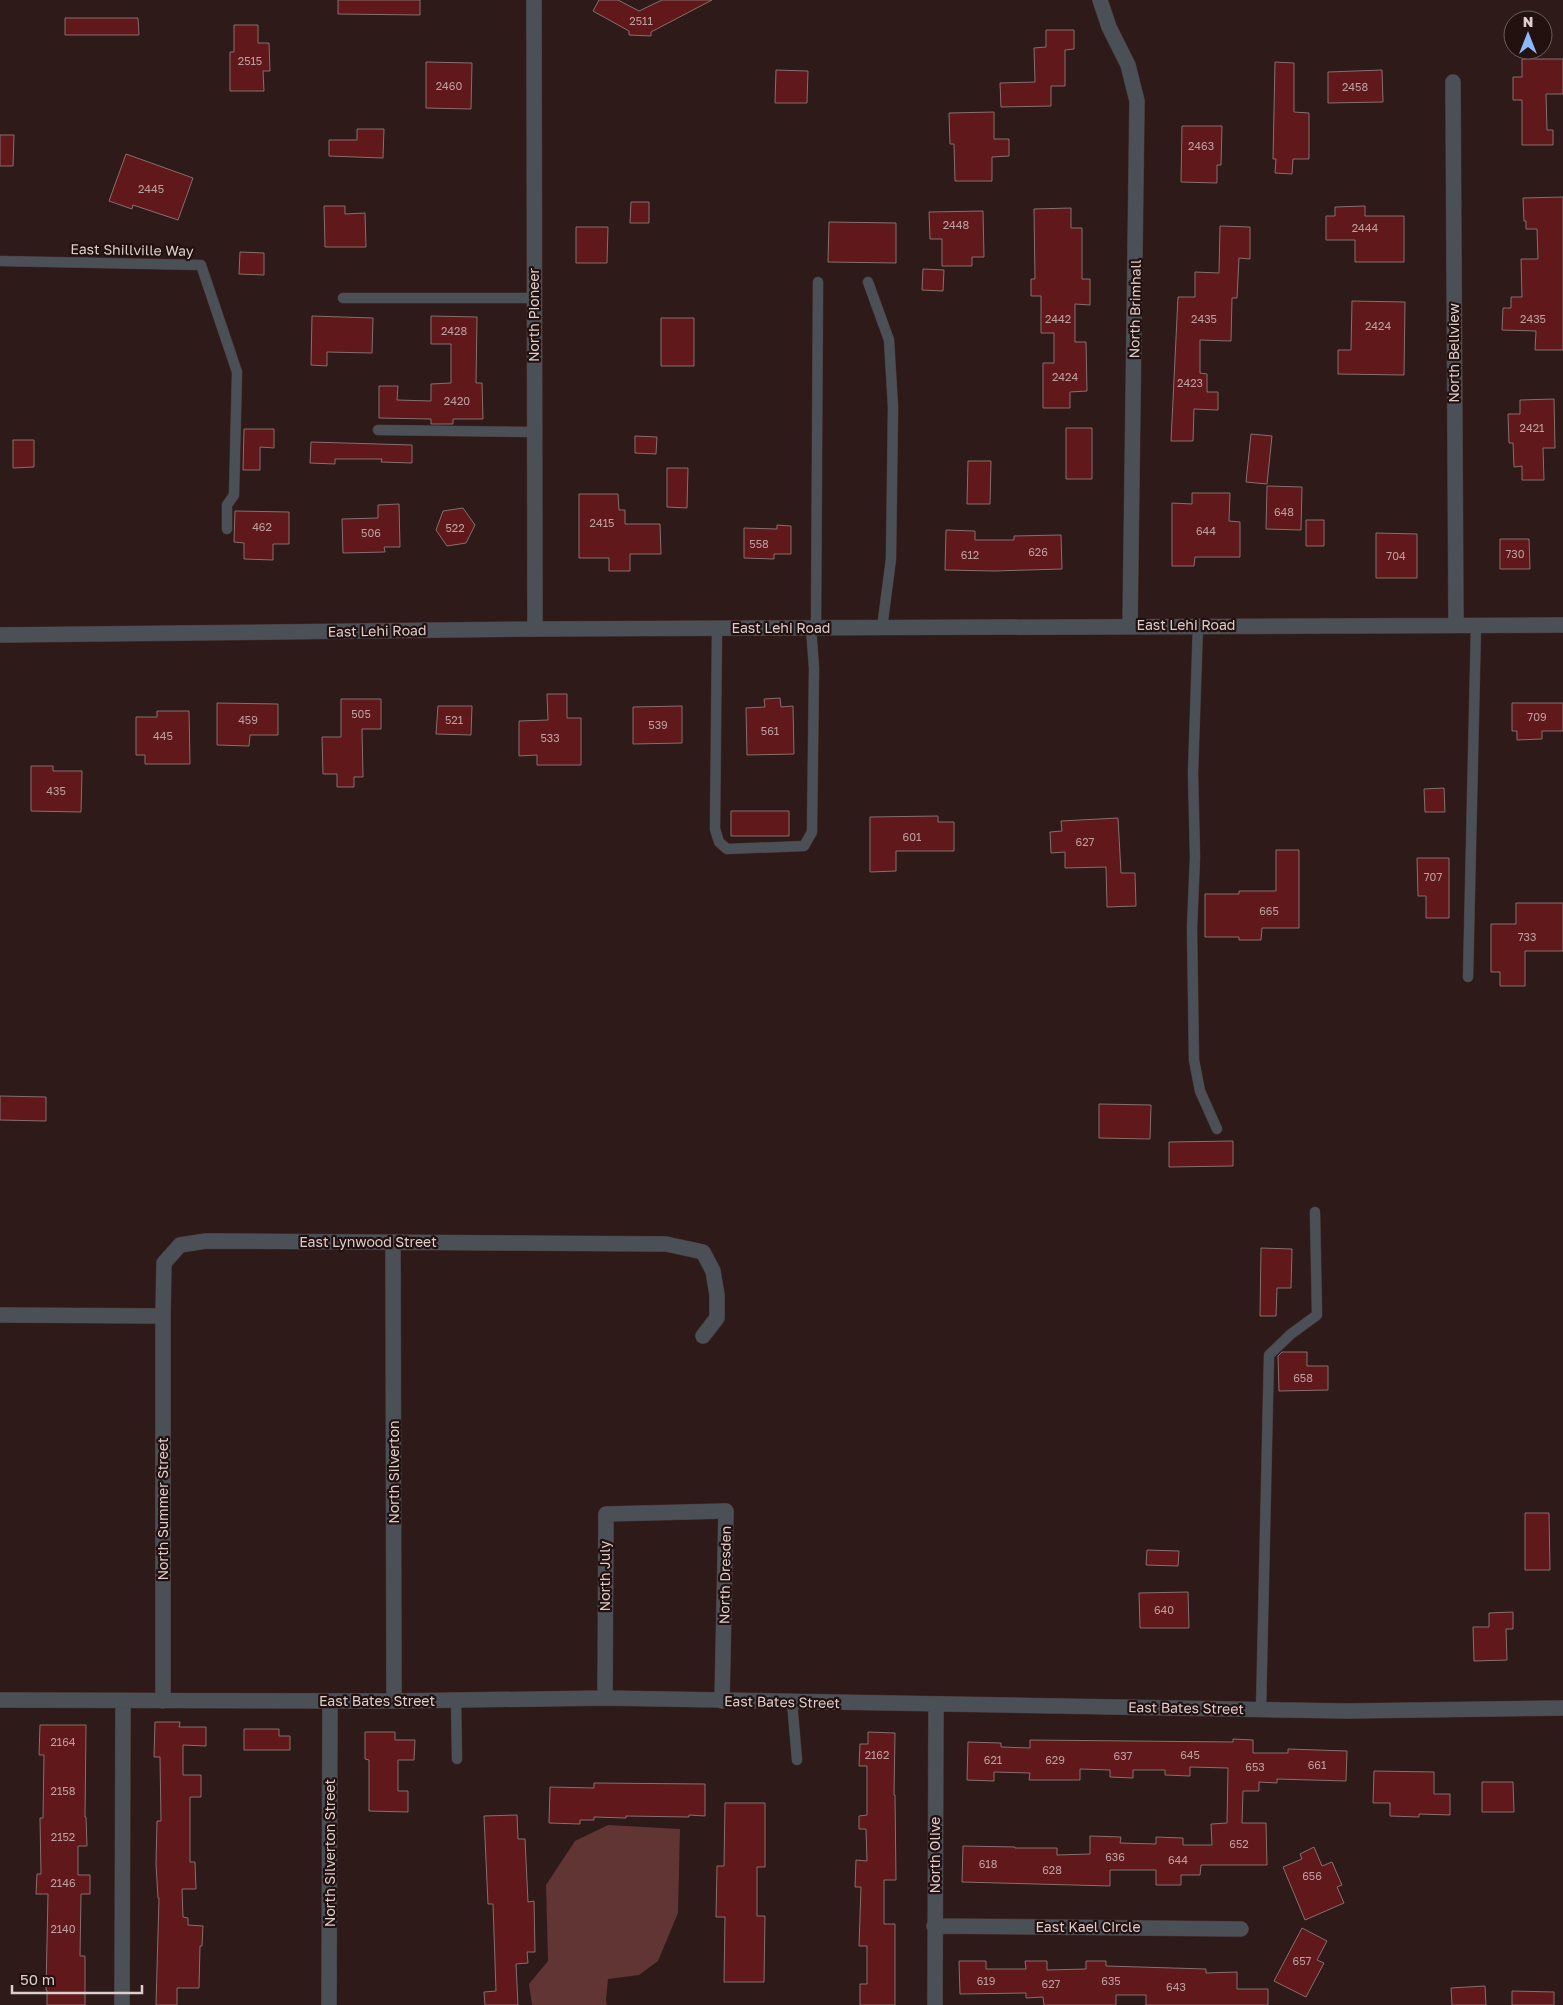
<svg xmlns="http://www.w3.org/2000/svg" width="1563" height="2005" font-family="'Golos Text',sans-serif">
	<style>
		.green { fill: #613533 }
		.building { fill: #60181a; stroke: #866f6d }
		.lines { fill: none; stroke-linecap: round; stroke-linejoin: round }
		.lane-casing { stroke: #493736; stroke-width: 11 }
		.street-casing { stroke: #493736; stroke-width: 16 }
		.lane { stroke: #4b5057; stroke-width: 10 }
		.street { stroke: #4b5057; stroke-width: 15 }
		.labels { text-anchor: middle; stroke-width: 4.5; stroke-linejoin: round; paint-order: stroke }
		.number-label { font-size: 11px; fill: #bca0a0 }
		.street-label { font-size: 14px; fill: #dbcecd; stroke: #231110 }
	</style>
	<rect width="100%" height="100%" fill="#2d1a19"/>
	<path class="green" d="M608 1825 680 1829 678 1913 658 1961 639 1975 608 1979 606 2000 607 2005H532L529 1984 548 1961 546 1885 575 1841Z"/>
	<path class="building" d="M338 0H420V15L338 14Z
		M599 0H618L639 11 662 0H712L651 32V36L629 35V31L593 11Z
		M65 18H138L139 35H65Z
		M234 25H258V43H269L270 71H263L264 91H230V52H234Z
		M1046 30H1074V49L1065 50V86H1051V106L1001 107 1000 83 1035 82 1034 48 1046 47Z
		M1522 59H1563V94H1546L1547 130H1553V145H1522V100H1513V77H1522Z
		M426 62 472 63 471 109 426 108Z
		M1275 62 1294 63V112L1309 113V159H1293L1292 174 1275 173 1276 159H1273Z
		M776 70 808 71 807 103H775Z
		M1382 70 1383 102 1328 103V72Z
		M994 112V139H1009V156L992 157V181H955L954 144H950L949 113Z
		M1182 126H1222L1221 165H1217V183L1181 182Z
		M357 129H384L383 158 329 156V140H357Z
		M0 135H14L13 166H0Z
		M126 154 193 178 178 220 133 205 132 209 109 201Z
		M1563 197V350H1535L1536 331 1502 330 1503 308H1511V297H1522L1521 259H1538L1537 229H1526V221H1524L1523 198Z
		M631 202H649V223H630Z
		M324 206H345V214L365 213 366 247H325Z
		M1365 206V216H1404V262H1355V240H1326V216H1335V207Z
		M1071 208V228H1082V279H1090V305L1075 304V342H1086L1087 391 1070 392V408H1043V363H1054V333H1041V296H1031V279H1035L1034 209Z
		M983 211 984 257H972V266H942V239H930L929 212Z
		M829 222 896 223V263L828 262Z
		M1220 226 1250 227V259L1239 258 1237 298H1232L1231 341 1200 340V373L1207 374V392H1218V410L1194 409 1193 441H1171L1178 297H1195V272L1219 273Z
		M576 227H608L607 263H576Z
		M240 252 264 253V275L239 274Z
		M923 269 944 270 943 291 922 290Z
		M1352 301 1405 302 1404 375 1338 374V350H1351Z
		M312 316 373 318 372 353 327 352V366L311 365Z
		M431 316 477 317 476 383H482L483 419H453V424H431V419L379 418V386H398L397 400 431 401V384L451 383V344H431Z
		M661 318H694V366H661Z
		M1554 399 1555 448H1543L1544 480H1522V466L1514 467 1513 443H1509L1508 414H1520V400Z
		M1066 428H1092V479H1066Z
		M244 429H274V448L260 447V470H243Z
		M1251 434 1272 436 1267 484 1246 482Z
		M635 436 657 437 656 454 635 453Z
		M13 440H34V467L13 468Z
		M311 442 412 445V463L381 462 382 459H335V464L310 463Z
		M968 461H991L990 504H967Z
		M667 468H688L687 508 667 507Z
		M1267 486 1302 487 1301 530 1266 529Z
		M1192 493H1230L1229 521 1240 522V557H1195L1194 566H1172V503L1192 504Z
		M579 494H618L619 510H625V524H660L661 554H630V571H609V558H579Z
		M399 504 400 547H384L385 552 343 553 342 519 378 518V505Z
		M463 508 475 525 466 543 447 546 436 530 443 511Z
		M235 511 289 512V544H273V560L244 559V543L234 542Z
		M1306 520H1324V546H1306Z
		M777 525 791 526V554H774V559L744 558V528L777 529Z
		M946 530 975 531V540H1014V536L1061 535 1062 569 994 571 945 570Z
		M1376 533 1417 534V578H1376Z
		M1500 539H1529L1530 569H1500Z
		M547 694H567V718H581V765H537V755L519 756V721L548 720Z
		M780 698 781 707 793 706 794 754 747 755 746 708 765 707 764 699Z
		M341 699H381V729H362L363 777H354V787H337V774H323L322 737H341Z
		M217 703 278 704V735H250L249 746 217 745Z
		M1512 703H1563V731H1542V739L1517 740V731H1512Z
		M438 706H472L471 735 436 734Z
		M682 706V743L633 744V707Z
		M157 711H189L190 764H145V755H136V717H157Z
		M31 766H53V771H82L81 812 31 811Z
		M1444 788 1445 812H1425L1424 789Z
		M731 811H789V836H731Z
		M938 816V822H954V851H896V871L870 872V817Z
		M1118 818 1121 873H1135L1136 906 1107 907 1106 867 1065 868V852L1051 853 1050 832 1062 831 1061 821Z
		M1276 850H1299V928H1262L1261 940H1239V937H1205V894H1239V891H1276Z
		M1417 858H1449V918H1426V896H1418Z
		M1516 903H1563V951H1525V986H1500V972H1491V924H1516Z
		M0 1096 46 1097V1121L0 1120Z
		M1099 1104 1151 1105 1150 1139 1099 1138Z
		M1233 1141V1166L1169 1167V1142Z
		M1261 1248 1292 1249 1291 1288H1277L1276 1316H1260Z
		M1282 1352H1307V1366H1328V1390L1279 1391 1278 1356Z
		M1525 1513H1549L1550 1570H1525Z
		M1147 1550 1179 1551 1178 1566 1146 1565Z
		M1188 1592 1189 1628H1140L1139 1593Z
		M1513 1612V1629H1506L1507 1660 1474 1661 1473 1627H1489V1613Z
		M155 1722H180L179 1727H206V1746L183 1745V1775H201V1797H190V1862H195L196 1889H182L183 1917 188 1918V1925L203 1926 202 1946H200L199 1988H177V2005H156L159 1898H158L156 1864 157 1821H161L160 1757H154Z
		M40 1725H86L85 1817H86L87 1846H78V1875H90V1894H81L80 1956H85V2005H47V1990H46L48 1894H36L37 1874H41L40 1818H43L44 1755H39Z
		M244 1729H279V1736H290V1750H244Z
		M365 1732H395V1740H415L414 1760H398V1791H408V1812L369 1811V1760L365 1759Z
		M868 1732 895 1733 894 1795H895L896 1880H884V1924H895V2005H860V1984H867V1946H859L861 1887H855L856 1860 867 1861 866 1829H859V1816L867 1815V1766H859L860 1744H868Z
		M1233 1739 1253 1740V1753H1288V1749L1347 1751 1346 1781 1277 1779V1783L1259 1782V1791H1243L1242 1823H1266L1267 1865H1201L1200 1875H1181V1885H1156V1870H1110V1886L962 1882 963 1846 1015 1847V1848H1057V1855L1090 1854V1836L1121 1837 1120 1843 1156 1844V1837L1183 1838V1845H1212L1211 1824 1227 1823 1228 1768 1190 1767V1776L1165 1775V1770H1133V1778L1110 1777V1770L1080 1769V1780H1029L1030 1773 994 1772V1781L967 1780 968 1742 1001 1743V1747L1030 1748V1740L1233 1742Z
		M1374 1771 1434 1772V1794H1450V1815L1419 1814V1817L1390 1816V1803H1373Z
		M1482 1782H1513L1514 1812H1482Z
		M594 1783 705 1784V1816L689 1815V1817L626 1816V1818L594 1817V1820H580V1824L549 1823 550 1787 594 1788Z
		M725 1803H765V1867H757V1916H765L764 1982H724L725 1917H716L717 1866H724Z
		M517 1815 518 1839H525L528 1902 534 1901 535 1952H527L528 1963 516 1964 518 2005H485L484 1992 496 1991 493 1904H488L484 1816Z
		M1314 1847 1322 1866 1332 1862 1342 1885 1337 1887 1344 1903 1305 1920 1283 1867 1302 1859 1300 1854Z
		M1302 1928 1327 1941 1317 1960 1324 1963 1306 1997 1274 1981Z
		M959 1961H986V1969H1026L1025 1961H1047V1970L1086 1969V1961H1106V1966L1206 1969V1973L1237 1972V1989H1268V2005H1146V1995H1116V2005H1044L1043 1997 1026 1998V1993L960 1994Z
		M1485 1986 1486 2005H1452L1451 1988Z
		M1512 1991 1554 1992V2005H1512Z"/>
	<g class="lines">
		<g class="lane-casing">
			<path id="lane" d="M0 261 201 265 237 372 234 495 227 505V529
				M868 282 889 340 893 407 891 559 882 628
				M343 298H534
				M378 430 534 432
				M1198 625 1193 773 1195 857 1192 928 1194 1060 1200 1091 1217 1129
				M717 628 715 829 719 842 727 849 804 846 812 832 814 668 811 628
				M816 628 818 282
				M1468 977 1476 625
				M456 1700 457 1759
				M792 1702 797 1760
				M1261 1710 1269 1355 1291 1334 1317 1315 1315 1212"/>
		</g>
		<g class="street-casing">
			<path id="street" d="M534 0 535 629
				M1100 0 1109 27 1128 65 1137 101 1130 626
				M1453 82 1456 624
				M0 635 535 629 1563 625
				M393 1242 394 1701
				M0 1315 163 1316
				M605 1698 606 1514 726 1511 722 1701
				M0 1700 394 1701 605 1698 1347 1711 1563 1708
				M163 1701V1316L164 1263 180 1245 206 1241 666 1244 703 1252 713 1271 717 1295V1318L703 1336
				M934 1926 1241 1929
				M122 2005 123 1701
				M329 2005 330 1701
				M935 2005 936 1704"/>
		</g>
		<use href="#lane" class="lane"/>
		<use href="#street" class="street"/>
	</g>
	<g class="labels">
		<g class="number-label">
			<text x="641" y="25">2511</text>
			<text x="250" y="65">2515</text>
			<text x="449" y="90">2460</text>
			<text x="1355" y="91">2458</text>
			<text x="1201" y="150">2463</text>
			<text x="151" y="193">2445</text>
			<text x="956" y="229">2448</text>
			<text x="1365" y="232">2444</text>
			<text x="1058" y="323">2442</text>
			<text x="1204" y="323">2435</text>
			<text x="1533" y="323">2435</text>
			<text x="1378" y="330">2424</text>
			<text x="454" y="335">2428</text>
			<text x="1065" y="381">2424</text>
			<text x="1190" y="387">2423</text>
			<text x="457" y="405">2420</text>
			<text x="1532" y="432">2421</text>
			<text x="1284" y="516">648</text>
			<text x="602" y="527">2415</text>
			<text x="262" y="531">462</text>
			<text x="455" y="532">522</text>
			<text x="1206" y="535">644</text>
			<text x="371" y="537">506</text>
			<text x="759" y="548">558</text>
			<text x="1038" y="556">626</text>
			<text x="1515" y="558">730</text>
			<text x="970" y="559">612</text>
			<text x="1396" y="560">704</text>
			<text x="361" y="718">505</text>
			<text x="1537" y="721">709</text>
			<text x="248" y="724">459</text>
			<text x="454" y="724">521</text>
			<text x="658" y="729">539</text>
			<text x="770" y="735">561</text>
			<text x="163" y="740">445</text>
			<text x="550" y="742">533</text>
			<text x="56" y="795">435</text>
			<text x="912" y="841">601</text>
			<text x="1085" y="846">627</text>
			<text x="1433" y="881">707</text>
			<text x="1269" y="915">665</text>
			<text x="1527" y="941">733</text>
			<text x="1303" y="1382">658</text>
			<text x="1164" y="1614">640</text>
			<text x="63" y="1746">2164</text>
			<text x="877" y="1759">2162</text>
			<text x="1190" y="1759">645</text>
			<text x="1123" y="1760">637</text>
			<text x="993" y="1764">621</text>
			<text x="1055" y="1764">629</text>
			<text x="1317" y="1769">661</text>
			<text x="1255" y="1771">653</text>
			<text x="63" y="1795">2158</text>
			<text x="63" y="1841">2152</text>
			<text x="1239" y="1848">652</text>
			<text x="1115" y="1861">636</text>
			<text x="1178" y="1864">644</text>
			<text x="988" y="1868">618</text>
			<text x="1052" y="1874">628</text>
			<text x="1312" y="1880">656</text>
			<text x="63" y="1887">2146</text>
			<text x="63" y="1933">2140</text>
			<text x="1302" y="1965">657</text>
			<text x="986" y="1985">619</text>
			<text x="1111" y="1985">635</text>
			<text x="1051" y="1988">627</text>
			<text x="1176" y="1991">643</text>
		</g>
		<g class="street-label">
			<text transform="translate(132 250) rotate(1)" y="5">East Shillville Way</text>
			<text transform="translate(1135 309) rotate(-89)" y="5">North Brimhall</text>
			<text transform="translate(534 315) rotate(-90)" y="5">North Pioneer</text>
			<text transform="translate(1454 353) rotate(-90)" y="5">North Bellview</text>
			<text x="1186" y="630">East Lehi Road</text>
			<text x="781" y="633">East Lehi Road</text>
			<text transform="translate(377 631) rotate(-1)" y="5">East Lehi Road</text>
			<text x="368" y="1247">East Lynwood Street</text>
			<text transform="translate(394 1472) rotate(-90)" y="5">North Silverton</text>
			<text transform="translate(163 1509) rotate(-90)" y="5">North Summer Street</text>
			<text transform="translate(725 1575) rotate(-89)" y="5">North Dresden</text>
			<text transform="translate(605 1576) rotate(-90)" y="5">North July</text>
			<text x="377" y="1706">East Bates Street</text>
			<text transform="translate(782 1702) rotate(1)" y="5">East Bates Street</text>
			<text transform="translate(1186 1708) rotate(1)" y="5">East Bates Street</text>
			<text transform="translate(330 1853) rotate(-90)" y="5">North Silverton Street</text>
			<text transform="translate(935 1855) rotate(-90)" y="5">North Olive</text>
			<text x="1088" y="1932">East Kael Circle</text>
		</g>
	</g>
	<g transform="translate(1528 35)"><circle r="24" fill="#231110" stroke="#6d5d5c"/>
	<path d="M0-4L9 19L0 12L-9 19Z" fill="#8bbafc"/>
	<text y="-8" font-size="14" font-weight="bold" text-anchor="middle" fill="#dbcecd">N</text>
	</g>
	<path d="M12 1985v8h130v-8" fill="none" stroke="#dbcecd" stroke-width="2.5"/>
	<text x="20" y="1985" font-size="15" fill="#dbcecd" stroke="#231110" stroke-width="4" paint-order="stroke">50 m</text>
</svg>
